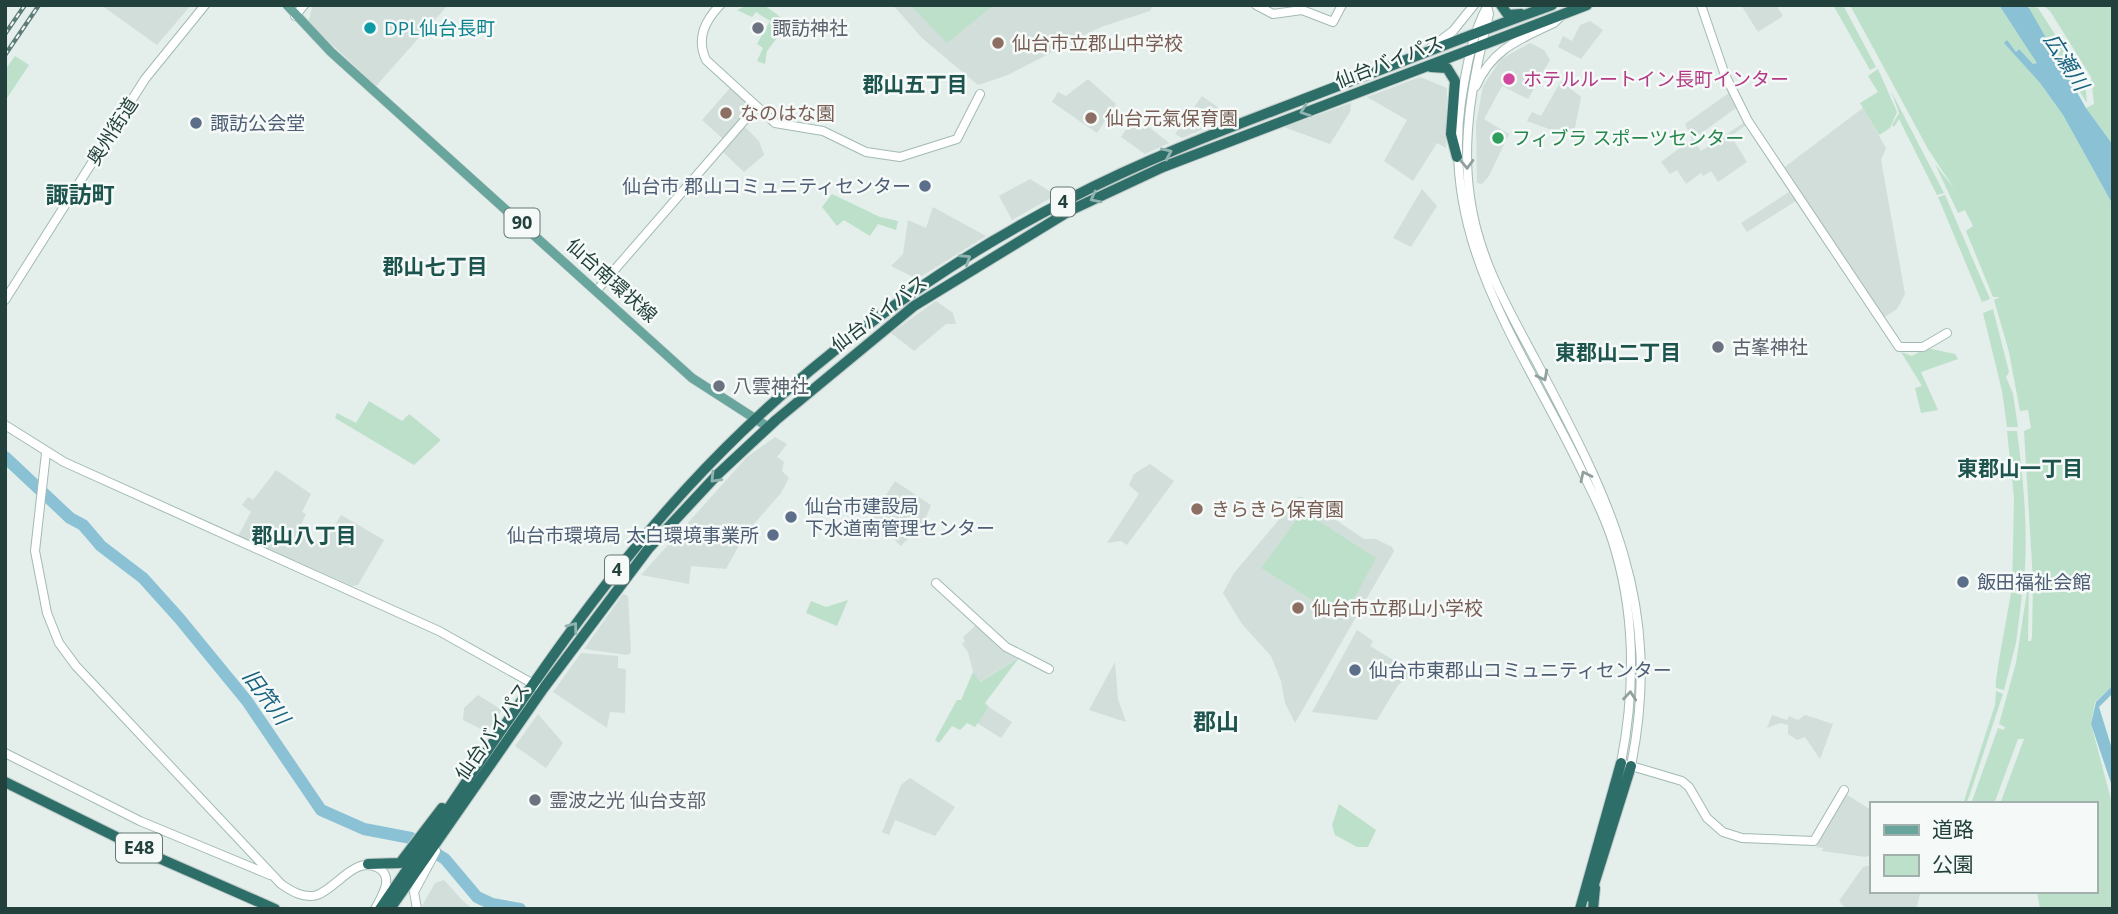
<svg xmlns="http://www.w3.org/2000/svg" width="2118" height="914" font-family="'Open Sans','Noto Sans JP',sans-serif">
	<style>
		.built { fill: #d2deda }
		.green { fill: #bde0ca }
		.water { fill: #8bc1d5 }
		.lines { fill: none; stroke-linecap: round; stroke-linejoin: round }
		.river { stroke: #8bc1d5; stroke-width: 12 }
		.secondary-casing { stroke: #a2bab5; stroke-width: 10 }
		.primary-casing { stroke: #c1cac8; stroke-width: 10 }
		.highway-casing { stroke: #c1cac8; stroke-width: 12 }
		.secondary { stroke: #fff; stroke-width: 8 }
		.primary { stroke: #67a59d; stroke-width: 9 }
		.highway { stroke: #2d6e69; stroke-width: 10 }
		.rail-casing { stroke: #5d7c78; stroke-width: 4.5 }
		.rail { stroke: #f5faf8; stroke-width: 2; stroke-dasharray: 5; stroke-linecap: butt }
		.oneway { stroke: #91b4b0 }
		.oneway2 { stroke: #91a09e }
		.culture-dot { fill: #0f9aa8; stroke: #f5faf8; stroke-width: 2.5 }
		.worship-dot { fill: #6b7280; stroke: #f5faf8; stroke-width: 2.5 }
		.education-dot { fill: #8d6e63; stroke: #f5faf8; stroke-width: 2.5 }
		.hotel-dot { fill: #d1479c; stroke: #f5faf8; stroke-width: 2.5 }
		.service-dot { fill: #5c6f8a; stroke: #f5faf8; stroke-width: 2.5 }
		.leisure-dot { fill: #2e9e5b; stroke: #f5faf8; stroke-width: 2.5 }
		.labels { text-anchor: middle; stroke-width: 5; stroke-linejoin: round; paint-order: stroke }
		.shield { fill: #f5faf8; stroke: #627874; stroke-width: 2 }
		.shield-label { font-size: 18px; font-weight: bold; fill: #23413c }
		.culture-label { font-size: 19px; fill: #0d838f; stroke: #f5faf8; text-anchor: start }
		.worship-label { font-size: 19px; fill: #5b616d; stroke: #f5faf8; text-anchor: start }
		.education-label { font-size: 19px; fill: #785e54; stroke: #f5faf8; text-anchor: start }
		.street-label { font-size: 19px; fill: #23413c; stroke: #f5faf8 }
		.hotel-label { font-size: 19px; fill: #b23c85; stroke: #f5faf8; text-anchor: start }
		.service-label { font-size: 19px; fill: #4e5e75; stroke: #f5faf8; text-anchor: start }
		.leisure-label { font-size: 19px; fill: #27864d; stroke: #f5faf8; text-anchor: start }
		.water-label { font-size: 21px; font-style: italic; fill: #1a6380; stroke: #f5faf8 }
		.neighbourhood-label { font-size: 21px; font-weight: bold; fill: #1d544d; stroke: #f5faf8 }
		.quarter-label { font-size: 23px; font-weight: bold; fill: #1d544d; stroke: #f5faf8 }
	</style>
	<rect width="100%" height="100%" fill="#e4eeeb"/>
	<path class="built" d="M101 5H191L157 45Z
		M313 5H448L376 86 308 22Z
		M893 5H1153L1150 11 1101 27 1008 75 978 85 922 38Z
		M1741 5H1776L1783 16 1758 32Z
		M1590 21 1603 30 1581 59 1558 47 1563 36 1572 41 1580 25Z
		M1530 43 1544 50 1550 60 1528 99 1502 86 1484 119 1509 134 1489 176 1482 184 1477 183 1476 124 1483 86 1501 59Z
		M1420 77 1447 88 1446 148 1437 143 1413 181 1384 161 1407 120 1367 97Z
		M1088 79 1116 104 1097 133 1052 102 1058 92 1066 96Z
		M1561 81 1581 97 1574 133 1562 129 1560 133 1527 121 1532 112 1541 116Z
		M730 88 750 107 723 139 702 120Z
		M1729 93 1736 108 1693 139 1701 151 1745 122 1746 125 1731 136 1747 162 1718 182 1711 171 1703 176 1701 173 1686 184 1677 170 1670 174 1661 162 1692 139 1685 124Z
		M1202 96 1227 114 1223 121 1182 138 1175 134Z
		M1351 103 1350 112 1330 144 1284 127Z
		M1863 108 1886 148 1881 160 1905 294 1897 309 1883 318 1782 169Z
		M1135 116 1169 143 1145 154 1121 137Z
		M745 127 759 141 764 155 744 172 723 152Z
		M1030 179 1056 195 1012 220 999 196Z
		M1422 189 1437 206 1411 247 1393 238Z
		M1789 192 1796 201 1747 232 1741 223Z
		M933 207 986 236 917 279 891 266 903 254 908 220 926 228Z
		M936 301 953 313 956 324H946L914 351 891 333Z
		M775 437 787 444 777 457 784 462 782 471 789 478 781 493 746 533 726 569 691 566 689 584 641 575 747 457Z
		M1150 464 1174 481 1127 545 1121 541 1107 543 1139 494 1129 485 1134 474Z
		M276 470 311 494 302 512 306 514 297 533 324 544 341 515 384 540 358 585 352 586 238 536 251 512 242 505 248 497 253 500Z
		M895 481 931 505 924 522 901 546 871 518Z
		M1298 497H1302L1364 539H1376L1392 547 1394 551 1295 723 1285 703 1281 681 1271 656 1242 624 1223 593 1234 573Z
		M623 594 628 596 631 652 628 655 584 649Z
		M976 625 1004 652 1019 658 979 682 973 672 968 652 962 644 965 641 963 637Z
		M1357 630 1373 641 1370 646 1415 673 1398 685 1377 720 1312 712Z
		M581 653 618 656V668L626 669 625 713 610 712 607 728 553 692Z
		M1115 662 1118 699 1126 722 1089 710Z
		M478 695 502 710 487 732 463 720 464 708Z
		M989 707 1012 722 1001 738 977 723Z
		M538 714 563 743 546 768 515 746Z
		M1772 715 1787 720 1789 716 1798 720 1805 715 1833 724 1820 759 1805 737 1797 740 1788 734V725L1780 723 1767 728Z
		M910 778 955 807 935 836 895 820 889 835 882 832 901 785Z
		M1846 794 1871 810V854L1866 857 1822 851 1823 848 1816 847Z
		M1871 865V891H1921L1916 909H1846L1839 901 1863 867Z
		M444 880 463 901 473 909H425L422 906 435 883Z"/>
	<path class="green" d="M748 5H764L802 33 799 39 783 30 767 51 765 64 757 61 763 48 757 44 770 21 756 12 752 17 737 10Z
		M916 5H994L947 43 913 8Z
		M1833 5H1843L1876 67 1870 70Z
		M1850 5H1999L2038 63 2033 64 2019 49 2016 52 2007 41 2005 43 2040 83 2063 115 2113 205V685L2095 702 2091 724 2113 807V909H2040L2037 891H2095V804H2000L2024 739H2018L1994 804H1971L1998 728 2004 730 2005 727 1999 724 2016 663 2029 578 2028 641H2031L2032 637 2033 581 2024 431 2031 428 2028 410 2020 411 2009 352 1994 300 2000 297H1993L1966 231 1973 226 1965 210 1958 213 1935 164 1955 190 1928 149Z
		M2043 5H2113V145L2086 108 2094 104 2091 77 2050 11Z
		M2032 6 2038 8 2085 81 2087 103 2033 18 2029 8Z
		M15 56 29 65 5 101V70Z
		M1878 69 1897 112 1890 128 1879 135 1860 103 1878 92 1868 76Z
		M1891 91 1944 193 1937 195 1899 119 1894 127 1892 125 1899 113Z
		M832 194 880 217 898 221 896 230 878 224 870 236 844 220 837 226 822 207Z
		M1945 195 1990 299 1982 302 1938 197Z
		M1993 309 2009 372 2006 377 2013 394 2018 427H2007L2002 391 1983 313Z
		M1927 348 1955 354 1958 359 1921 372 1938 410 1921 413 1915 388 1922 386 1901 352 1912 356Z
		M369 401 402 421 409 414 441 440 414 465 335 418 337 413 356 423Z
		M2007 431H2017C2024 484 2029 537 2023 592L2012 590 2014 498Z
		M1303 511 1376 558 1343 619 1261 568Z
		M2011 592 2022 595 2016 643 2004 690 1996 688C1994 681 2009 608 2011 592Z
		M848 600 837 626 806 613 811 601 826 607Z
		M1019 658 985 703 989 707 975 727 967 723 960 730 952 726 939 743 935 740 957 700H961L973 672 980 682Z
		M1996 691 2003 694 1970 794 1966 804H1963L1995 705Z
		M1339 804 1376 830 1368 847H1357L1335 835 1332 825Z"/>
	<path class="water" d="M1999 5H2025L2029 8 2086 108 2113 145V205L2063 115 2040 83 2004 43 2007 40 2016 52 2019 49 2033 64 2037 63Z
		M2113 685V693L2099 707 2113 752V789L2091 724 2096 702Z"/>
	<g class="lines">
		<path class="river" d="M5 457 70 518 83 525 101 546 143 578 179 618 247 701 321 810 364 829 411 838 445 859 477 897 492 904 520 909"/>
		<g class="secondary-casing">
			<path id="secondary" d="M720 5C705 21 696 38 706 60L775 123 823 131 866 152 900 157 957 139 980 94
				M1256 5 1273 14 1302 10 1333 22 1342 5
				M1488 5C1472 33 1466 70 1461 102 1441 241 1519 343 1577 461 1591 490 1606 518 1615 549 1636 620 1635 691 1621 763L1682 781 1689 787 1707 818 1723 832 1742 838 1814 841 1844 790
				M1701 5 1725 75 1748 121 1899 347H1923L1947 333
				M1487 6 1489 14C1474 74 1461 135 1470 197 1478 257 1507 307 1535 359 1609 499 1664 601 1631 766
				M295 16 304 5
				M1430 48 1453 31 1474 5
				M1476 86C1492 49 1520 39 1554 23L1560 17
				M597 290 756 107
				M5 300 145 79 205 5
				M5 425 64 462 439 631 537 686
				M46 453 35 551 47 613 59 643 76 666 281 884C291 891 304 899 317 895 337 888 357 853 380 869 394 879 381 897 375 909
				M936 583 1006 647 1049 669
				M5 753 140 821 270 875
				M417 909 414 892 436 851"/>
		</g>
		<g class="primary-casing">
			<path id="primary" d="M287 5 331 52 692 378 768 427"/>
		</g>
		<g class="highway-casing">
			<path id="highway" d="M1501 5 1508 15 1521 14
				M1431 67 1447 68 1455 81 1451 134 1457 157
				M5 782 161 859 275 909
				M368 864 400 863 442 808
				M1590 897 1631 766
				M380 909C479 767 569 617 686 489 793 372 928 271 1069 199 1153 155 1242 123 1330 89 1404 61 1477 32 1552 5
				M390 909 543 689 649 548 717 475 776 420 914 306 1071 210 1163 167 1587 5
				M1580 909 1621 763
				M1593 909 1595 888"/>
		</g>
		<use href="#secondary" class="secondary"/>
		<use href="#primary" class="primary"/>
		<use href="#highway" class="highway"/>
		<g class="rail-casing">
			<path id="rail" d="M5 34 25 5
				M5 55 39 5"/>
		</g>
		<use href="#rail" class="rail"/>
	</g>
	<defs><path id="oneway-chevron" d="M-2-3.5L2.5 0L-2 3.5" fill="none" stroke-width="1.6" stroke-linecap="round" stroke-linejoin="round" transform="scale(1.75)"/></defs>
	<g class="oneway">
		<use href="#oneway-chevron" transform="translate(1305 111) rotate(160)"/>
		<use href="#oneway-chevron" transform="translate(1167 153) rotate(-24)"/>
		<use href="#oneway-chevron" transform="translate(1095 198) rotate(153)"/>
		<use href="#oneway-chevron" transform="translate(966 259) rotate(-33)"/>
		<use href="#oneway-chevron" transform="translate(715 478) rotate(134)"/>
		<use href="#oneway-chevron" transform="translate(573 627) rotate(-53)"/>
	</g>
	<g class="oneway2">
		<use href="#oneway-chevron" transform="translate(1467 164) rotate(88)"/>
		<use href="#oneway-chevron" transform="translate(1543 376) rotate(62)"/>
		<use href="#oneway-chevron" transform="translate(1585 476) rotate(-116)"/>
		<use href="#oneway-chevron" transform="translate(1630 696) rotate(-85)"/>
	</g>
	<circle class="culture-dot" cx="370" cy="28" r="7"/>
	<g class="worship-dot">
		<circle cx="758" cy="28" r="7"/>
		<circle cx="1718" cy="347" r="7"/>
		<circle cx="719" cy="386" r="7"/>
		<circle cx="535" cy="800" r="7"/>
	</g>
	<g class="education-dot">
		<circle cx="998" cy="43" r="7"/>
		<circle cx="726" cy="113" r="7"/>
		<circle cx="1091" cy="118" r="7"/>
		<circle cx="1197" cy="509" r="7"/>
		<circle cx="1298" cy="608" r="7"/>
	</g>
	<circle class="hotel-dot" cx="1509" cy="79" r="7"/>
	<g class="service-dot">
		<circle cx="196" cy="123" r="7"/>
		<circle cx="925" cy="186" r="7"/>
		<circle cx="791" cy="517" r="7"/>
		<circle cx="773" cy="535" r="7"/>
		<circle cx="1963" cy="582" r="7"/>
		<circle cx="1355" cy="670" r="7"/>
	</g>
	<circle class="leisure-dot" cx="1498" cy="138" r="7"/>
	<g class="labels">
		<g class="shield">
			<rect x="1051" y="187.5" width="24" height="29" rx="5"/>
			<rect x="504.5" y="208.5" width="35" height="29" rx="5"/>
			<rect x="605" y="555.5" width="24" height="29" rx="5"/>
			<rect x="116" y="833.5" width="46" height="29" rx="5"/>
		</g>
		<g class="shield-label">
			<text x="1063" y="208">4</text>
			<text x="522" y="229">90</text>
			<text x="617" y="576">4</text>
			<text x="139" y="854">E48</text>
		</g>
		<g class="culture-label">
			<text x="384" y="35">DPL仙台長町</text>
		</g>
		<g class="worship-label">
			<text x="772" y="35">諏訪神社</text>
			<text x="1732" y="354">古峯神社</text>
			<text x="733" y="393">八雲神社</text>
			<text x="549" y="807">霊波之光 仙台支部</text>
		</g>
		<g class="education-label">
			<text x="1012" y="50">仙台市立郡山中学校</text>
			<text x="740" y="120">なのはな園</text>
			<text x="1105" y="125">仙台元氣保育園</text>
			<text x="1211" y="516">きらきら保育園</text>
			<text x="1312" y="615">仙台市立郡山小学校</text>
		</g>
		<g class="street-label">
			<text transform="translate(1389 61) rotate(-21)" y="7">仙台バイパス</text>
			<text transform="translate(112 131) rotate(-57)" y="7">奥州街道</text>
			<text transform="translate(612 280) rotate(42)" y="7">仙台南環状線</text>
			<text transform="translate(879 313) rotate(-37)" y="7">仙台バイパス</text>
			<text transform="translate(492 731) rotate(-55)" y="7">仙台バイパス</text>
		</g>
		<g class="hotel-label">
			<text x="1523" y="86">ホテルルートイン長町インター</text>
		</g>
		<g class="service-label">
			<text x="210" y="130">諏訪公会堂</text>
			<text x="911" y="193" text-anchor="end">仙台市 郡山コミュニティセンター</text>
			<text x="805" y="513">仙台市建設局<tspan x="805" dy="22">下水道南管理センター</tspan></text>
			<text x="759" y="542" text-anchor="end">仙台市環境局 太白環境事業所</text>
			<text x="1977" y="589">飯田福祉会館</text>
			<text x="1369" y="677">仙台市東郡山コミュニティセンター</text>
		</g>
		<g class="leisure-label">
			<text x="1512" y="145">フィブラ スポーツセンター</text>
		</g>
		<g class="water-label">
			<text transform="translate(2066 62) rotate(58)" y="7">広瀬川</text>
			<text transform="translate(266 697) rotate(54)" y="7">旧笊川</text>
		</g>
		<g class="neighbourhood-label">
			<text x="915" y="92">郡山五丁目</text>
			<text x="435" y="274">郡山七丁目</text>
			<text x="1618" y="360">東郡山二丁目</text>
			<text x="2020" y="476">東郡山一丁目</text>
			<text x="304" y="543">郡山八丁目</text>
		</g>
		<g class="quarter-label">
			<text x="80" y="203">諏訪町</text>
			<text x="1216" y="730">郡山</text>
		</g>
	</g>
	<rect width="2118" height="914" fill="none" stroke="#23413c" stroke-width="14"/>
	<rect x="1870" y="802" width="228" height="91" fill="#f5faf8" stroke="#a1b0ad" stroke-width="2"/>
	<rect x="1884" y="825" width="35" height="10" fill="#67a59d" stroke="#a1b0ad" stroke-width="2"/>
	<text x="1932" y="837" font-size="21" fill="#23413c">道路</text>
	<rect x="1884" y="855" width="35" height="21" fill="#bde0ca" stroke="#a1b0ad" stroke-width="2"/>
	<text x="1932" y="872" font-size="21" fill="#23413c">公園</text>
</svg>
